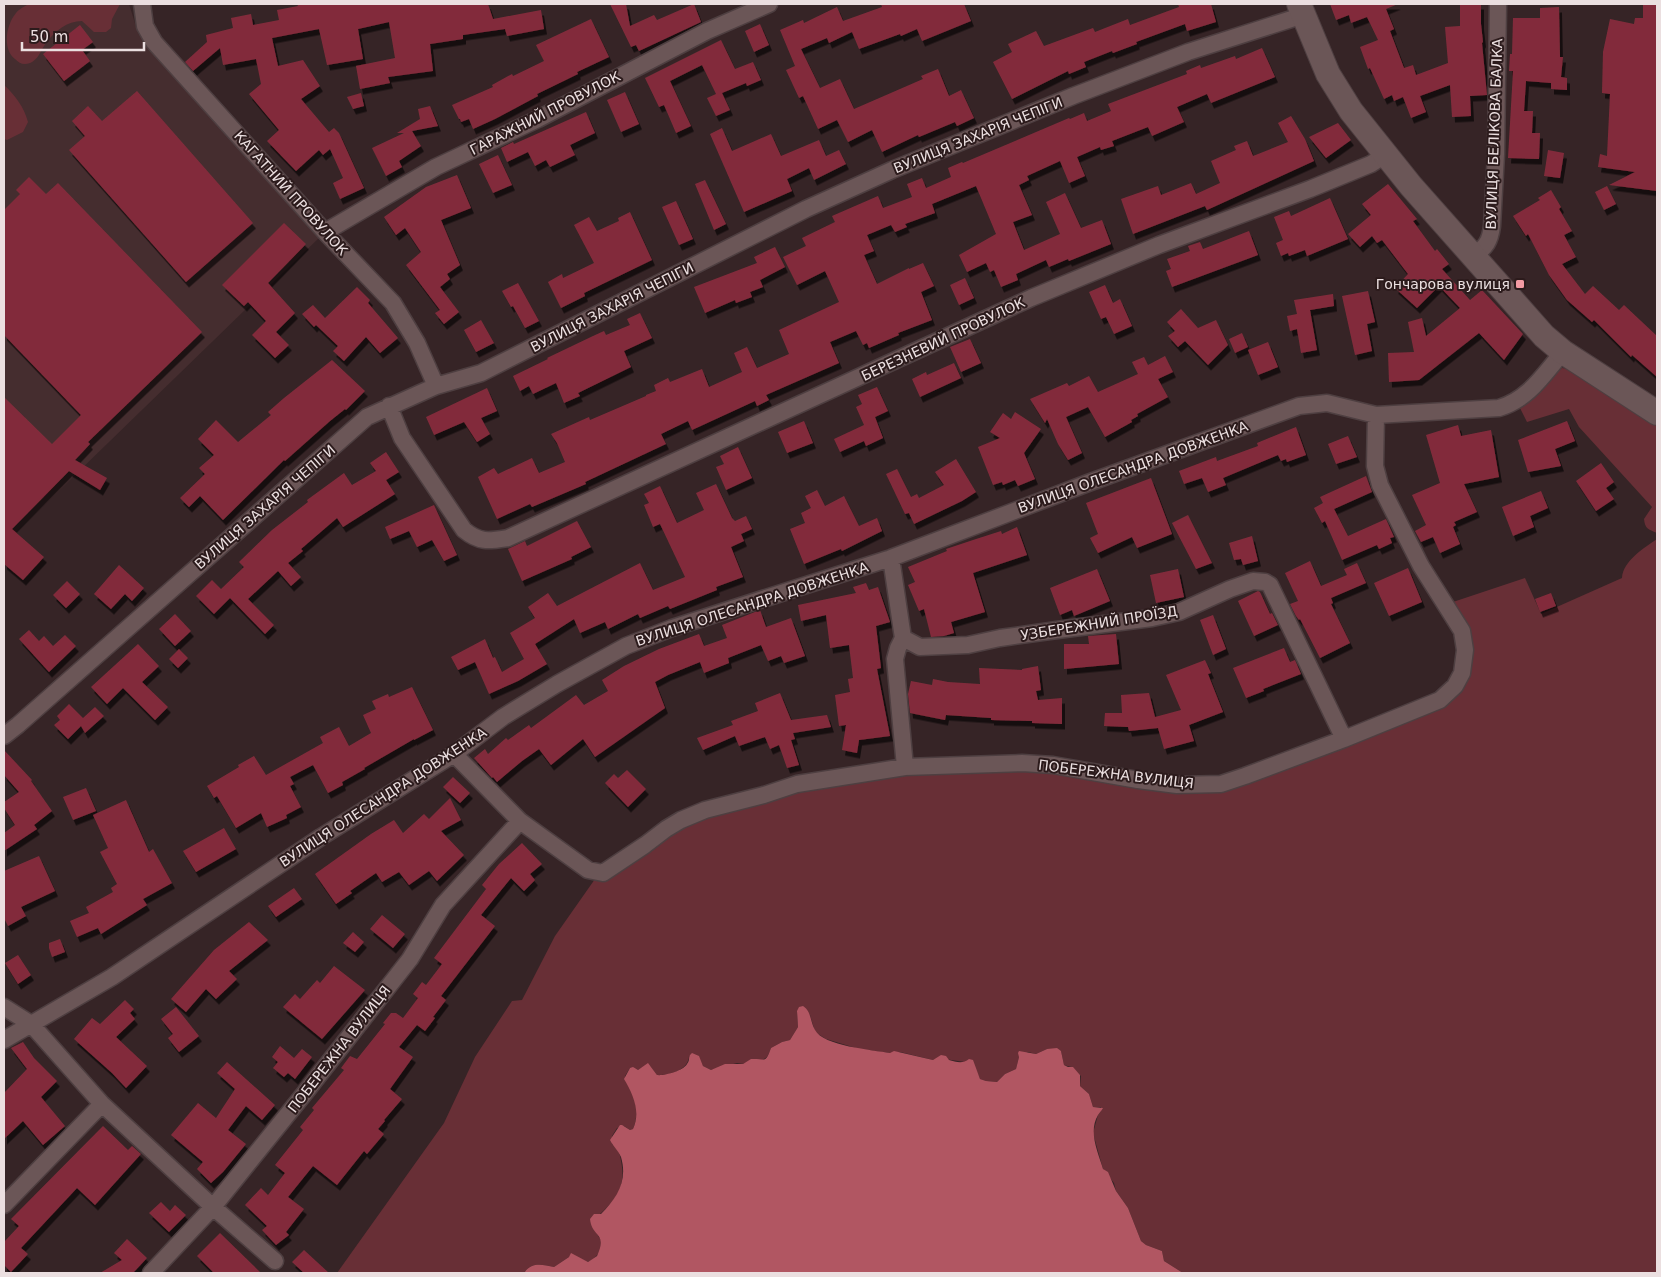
<svg xmlns="http://www.w3.org/2000/svg" width="1661" height="1277" font-family="'DejaVu Sans',sans-serif">
	<style>
		.built { fill: #452d2f }
		.green { fill: #682f36 }
		.water { fill: #b15662 }
		.building { fill: #822c3b; filter: url(#shadow) }
		.lines { fill: none; stroke-linecap: round; stroke-linejoin: round }
		.street-casing { stroke: #4e3f41; stroke-width: 19 }
		.secondary-casing { stroke: #4e3f41; stroke-width: 26 }
		.street { stroke: #6b5657; stroke-width: 16 }
		.secondary { stroke: #6b5657; stroke-width: 24 }
		.poi-dot { fill: #f49aa3; stroke: #2c1b1c; stroke-width: 2 }
		.labels { text-anchor: middle; stroke-width: 4; stroke-linejoin: round; paint-order: stroke }
		.street-label { font-size: 14px; fill: #ebdfe0; stroke: #2c1b1c }
		.poi-label { font-size: 14px; fill: #ebdfe0; stroke: #2c1b1c; text-anchor: end }
	</style>
	<defs>
		<filter id="shadow"><feDropShadow dx="3" dy="5.5" stdDeviation="0" flood-color="#0009"/></filter>
	</defs>
	<rect width="100%" height="100%" fill="#362426"/>
	<path class="built" d="M4 4H129L138 33 321 236 4 544Z"/>
	<path class="green" d="M29 4H120L112 19 111 28 106 32H94L82 21C67 21 55 31 46 43 40 51 38 63 25 64 21 64 18 62 15 59 2 49 6 25 16 13 19 9 25 6 29 4Z
		M4 85C15 95 24 107 28 122L23 132 7 140 4 139Z
		M1562 368 1569 369 1657 423V533C1648 529 1645 529 1644 519L1652 507 1579 427 1569 409 1527 422 1520 408 1537 395 1553 374Z
		M1657 539V1273H1183L1164 1261 1162 1251 1146 1245 1141 1241 1128 1208 1116 1191 1114 1183 1103 1169 1093 1133 1098 1115 1101 1111V1107H1093L1089 1094 1080 1086 1081 1076 1071 1067 1064 1065 1061 1051 1047 1049 1036 1054 1028 1052 1019 1057 1016 1069 1005 1074 997 1082 986 1081 980 1079 976 1070 965 1062 938 1058 933 1060 900 1052 890 1053 859 1049 826 1039 815 1032 810 1015 797 1011 798 1027 790 1040 782 1042 771 1048C768 1056 768 1058 759 1061L755 1059 743 1064 737 1063 711 1070 703 1066 700 1060 689 1056C689 1070 668 1076 657 1075L650 1066 643 1067 638 1070 630 1068 625 1076C626 1081 628 1083 630 1088 636 1100 639 1115 633 1129L630 1130 624 1126 617 1128 612 1136V1144C618 1147 620 1154 621 1161 626 1185 618 1198 600 1214L598 1236C608 1245 597 1258 588 1262L574 1256 569 1257 554 1267C543 1265 532 1261 524 1273H337L444 1123 475 1057 512 1001 522 1000 555 936 595 879 684 823 833 781 991 766 1191 788 1427 710 1467 675 1450 603 1525 578 1541 614 1622 578C1623 561 1644 548 1657 539Z"/>
	<path class="water" d="M803 1006C812 1012 810 1022 815 1030 823 1046 873 1050 890 1053L894 1051 933 1060 941 1055 946 1056 949 1060C956 1062 963 1064 969 1059L973 1060 980 1079 986 1081 997 1082 1005 1074 1016 1069 1019 1057 1018 1053 1019 1051 1036 1054 1047 1049 1057 1048 1061 1051 1064 1065 1068 1067H1073L1080 1075V1086L1089 1094 1093 1107 1103 1108C1102 1110 1100 1112 1098 1115 1088 1132 1098 1152 1103 1169L1108 1172 1116 1191 1128 1208 1141 1241 1146 1245 1162 1251 1164 1261 1183 1273H524C532 1261 543 1265 554 1267L569 1257 571 1253 588 1262 597 1256C608 1232 592 1238 590 1219L594 1214H601C617 1198 628 1181 621 1157 618 1150 613 1146 610 1140L620 1125H622L630 1130 633 1129C641 1112 633 1094 624 1079L630 1068 633 1067 638 1070 648 1063 657 1075C664 1076 683 1071 687 1064 691 1059 687 1057 692 1053L699 1056 703 1066 711 1070 725 1064H743L751 1059C765 1058 765 1065 771 1048L782 1042 790 1040 798 1027 797 1011 799 1007Z"/>
	<path class="building" d="M297 4H488L493 19 541 10 544 29 507 36 505 29 463 35V39L430 44 433 71 388 77 390 83 360 89 356 66 395 58 389 22 358 29 363 59 327 65 319 29 272 38 278 66 303 60 320 86 301 99 329 132 334 128 339 133 364 188 340 199 333 183 343 178 330 149 323 155 319 150 296 171 267 141 279 130 249 94 261 84 256 59 223 65 220 48 193 71 185 62 207 42 206 35 233 28 231 18 251 14 253 25 279 20 277 10 298 6Z
		M610 4H626L630 26 654 15 657 20 694 4 701 22 639 51 636 45 631 47Z
		M881 4H964L971 21 922 41 917 29 901 36 900 34 859 49 852 32 829 43 827 38 801 49 820 88 840 79 854 109 923 79 921 76 938 69 949 96 961 90 974 118 957 126 955 122 919 137 918 135 882 152 872 130 848 142 837 120 818 129 803 96 799 98 786 70 795 66 780 30 803 20 804 23 837 7 843 21 882 7Z
		M1178 4H1211L1216 22 1187 31 1185 24 1136 42 1137 44 1113 53 1112 51 1084 62 1086 67 1069 74 1068 71 1012 99 993 62 1012 52 1008 44 1036 31 1044 46 1093 28 1095 32 1128 19 1130 25 1179 7Z
		M1330 4H1398L1386 9 1394 29 1390 31 1404 68 1413 65 1416 75 1448 63 1445 27 1460 26V4H1481V24L1483 42 1482 43 1487 95 1470 96 1471 116 1452 117 1450 85 1420 96 1426 112 1411 118 1403 97 1394 101 1392 95 1384 99 1370 68 1368 69 1360 47 1378 40 1367 17 1351 23 1349 15 1336 20Z
		M1643 4H1657V191L1609 185 1635 172 1598 167 1600 154 1607 156 1610 94 1602 93 1603 52 1610 19 1634 24 1635 18H1643Z
		M1559 7 1560 57H1563L1561 77 1567 78V90L1551 89V83L1526 81 1524 111H1533L1532 133H1540L1539 159 1508 158 1513 71H1509L1510 54H1512L1513 18H1540V8Z
		M591 19 609 57 577 72 578 74 537 94 538 96 495 119 473 129 469 119 461 122 460 119H459L452 105 493 87 492 85 512 74 513 76 544 61 536 45Z
		M760 24 769 45 754 52 745 31Z
		M80 25 93 42 82 50 90 61 64 81 43 54Z
		M721 40 735 69 753 62 761 80 747 86 746 83 722 93 730 110 716 116 707 98 716 94 702 65 670 81 691 126 676 133 664 105 659 107 645 78Z
		M1262 48 1275 77 1211 103 1207 94 1177 107 1184 122 1152 136 1148 127 1112 141 1114 146 1101 150 1100 147 1077 157 1085 176 1069 183 1060 161 1027 176 1029 180 1019 185 1032 215 1013 222 1024 250 1060 234 1046 202 1065 193 1081 228 1102 220 1111 244 1069 261 1068 259 1049 267 1046 260 1016 274 1018 280 1001 287 994 270 990 272 986 263 967 272 959 255 996 234 976 186 932 204 935 213 905 224 907 227 895 232 891 225 867 235 874 251 864 255 877 284 909 268V269L923 263 934 286 921 292 932 320 898 333 899 335 869 348 867 343 863 345 856 331 830 342 839 363 766 395 769 400 757 406 755 401 692 430 688 421 661 434 666 444 585 482 586 484 532 507 530 504 497 519 478 477 494 468 498 474 532 458 539 473 565 462 557 443 551 434 589 417 590 420 646 396V395L656 391 654 385 668 378 670 382 702 369 709 387 742 372 734 353 747 347 757 368 789 354 779 330 839 302 825 271 797 285 783 257 806 246 802 238 835 222 832 216 878 196 883 208 912 197 907 184 922 178 926 188 951 177 948 168 962 162 963 163 1069 118 1070 119 1084 113 1087 121 1111 111 1108 104 1187 74 1186 71 1200 65 1201 68 1235 56 1236 59Z
		M137 91 253 223 186 282 69 150 85 136 72 121 88 106 102 121Z
		M625 92 639 124 621 132 607 100Z
		M361 93 364 106 353 109 347 97Z
		M430 106 438 126 412 131 421 146 399 161 402 167 386 176 372 148 404 133H397L420 119 418 109Z
		M586 112 595 133 570 145 575 155 550 167 546 160 535 166 528 152 507 162 501 148 513 142 514 144Z
		M1291 116 1305 139 1314 161 1207 210 1205 206 1133 234 1121 199 1158 186 1161 195 1191 183 1196 194 1220 183 1211 161 1236 150 1234 146 1247 141 1253 156 1288 142 1278 123Z
		M1338 123 1351 140 1326 158 1309 137Z
		M722 128 732 151 771 134 781 156 819 140 826 156 839 150 846 164 814 180 809 168 787 179 792 191 744 212 710 134Z
		M1548 150 1564 153 1560 178 1544 176Z
		M498 155 512 185 493 193 479 164Z
		M457 175 471 208 441 220 460 265 447 274 450 279 440 287 459 312 444 324 435 313 440 310 406 265 421 252 405 228 396 235 384 217 426 187Z
		M29 177 46 194 58 183 202 332 88 442 90 444 75 460 107 478 100 490 69 471 12 529 44 557 23 580 4 564V397L52 444 81 415 4 335V210L20 194 16 190Z
		M705 180 726 224 714 230 695 184Z
		M1388 184 1417 219 1413 221 1435 251 1437 249 1449 264 1442 269 1470 300 1482 290 1523 334 1504 360 1479 333 1419 380 1389 382 1388 353 1414 352 1408 322 1422 318 1426 336 1460 308 1439 286 1417 308 1395 288 1408 274 1382 240 1377 243 1372 236 1360 247 1348 234 1371 215 1362 204Z
		M1607 186 1616 204 1604 210 1595 192Z
		M1551 190 1561 207 1559 209 1572 231 1564 235 1576 257 1562 264 1585 294 1593 286 1619 310 1624 305 1657 336V377L1632 355 1631 357 1594 320 1592 322 1567 300 1549 275 1528 234 1526 236 1513 216 1540 200 1538 198Z
		M1330 198 1348 239 1307 256 1305 250 1289 256 1288 253 1281 256 1276 243 1283 240 1274 217 1289 211 1291 216Z
		M676 201 693 239 679 245 662 207Z
		M630 212 652 260 584 293 585 296 561 308 548 282 562 274 563 278 594 263 574 225 589 217 597 231 619 221 618 218Z
		M284 223 306 244 268 283 295 313 276 332 289 345 275 358 252 335 266 321 248 302 244 306 222 285Z
		M1249 231 1258 255 1172 287 1166 271 1171 269 1167 259 1190 251 1188 246 1200 242 1203 249Z
		M775 247 785 267 760 280 763 287 750 292 752 297 736 303 735 300 705 313 694 287 757 263 754 257Z
		M965 278 974 298 959 305 950 285Z
		M518 283 539 321 525 328 513 306 511 307 502 291Z
		M1105 285 1113 303 1120 299 1132 326 1114 334 1106 317 1101 319 1089 292Z
		M357 287 370 300 368 303 398 338 380 353 366 337 344 361 333 351 338 346 316 325 314 327 302 314 313 305 325 318Z
		M1368 291 1375 322 1367 324 1372 351 1355 355 1342 296Z
		M1333 294 1334 306 1310 310 1317 350 1301 353 1297 329 1290 331 1287 316 1297 314 1294 300Z
		M1181 309 1198 328 1216 320 1228 345 1208 365 1185 341 1178 347 1168 336 1175 331 1167 322Z
		M640 313 652 338 624 351 631 367 578 393 580 396 564 403 556 383 533 394 529 386 520 391 513 376 548 359 547 358 593 336 604 331 606 335 630 325 627 319Z
		M481 320 494 343 476 352 464 330Z
		M1242 333 1248 347 1235 353 1229 339Z
		M970 339 981 363 961 372 950 347Z
		M1268 342 1278 367 1258 375 1248 350Z
		M1165 356 1173 372 1158 379 1168 397 1137 414 1138 416 1131 420 1132 422 1105 437 1088 407 1066 417 1082 453 1068 460 1058 444 1047 419 1045 423 1030 399 1067 383 1069 386 1089 376 1098 392 1138 374 1132 362 1144 357 1148 365Z
		M332 360 365 391 346 410 345 409 330 421 285 461 284 460 223 520 200 496 189 507 180 498 205 474 199 468 214 455 198 439 216 420 238 442 271 415 268 412 284 398Z
		M954 363 961 378 920 397 912 379 926 372 927 375Z
		M877 387 888 411 875 417 883 438 866 446 864 441 840 452 834 439 864 425 856 407 862 404 858 395Z
		M487 388 497 411 481 418 490 434 477 442 464 422 434 435 426 417Z
		M1015 412 1041 429 1024 453 1035 479 1018 486 1015 480 1003 485 1002 482 993 485 978 447 1000 438 990 432 1003 413 1011 419Z
		M804 421 813 443 787 453 778 432Z
		M1567 421 1575 441 1555 449 1561 466 1528 472 1518 440Z
		M1458 425 1461 436 1491 430 1499 477 1464 484 1477 512 1454 522 1456 525 1453 527 1460 544 1440 553 1433 537 1421 542 1415 531 1426 525 1412 495 1440 483 1426 435Z
		M1296 427 1306 455 1287 462 1286 459 1281 461 1278 455 1223 478 1226 485 1208 492 1202 478 1184 484 1179 471 1216 457 1217 461 1258 446 1257 443Z
		M1348 436 1357 457 1336 464 1328 444Z
		M738 447 752 478 726 490 716 467 724 464 720 456Z
		M386 452 399 472 386 480 395 494 343 527 337 518 301 549 303 551 288 563 301 577 291 586 278 571 248 599 274 625 265 634 230 598 214 614 196 596 212 580 221 589 244 567 239 562 272 530 308 502 307 500 344 473 352 485 376 471 370 463Z
		M956 459 976 492 962 501 914 524 909 513 905 514 886 474 897 469 911 497 917 494 919 498 944 485 935 472Z
		M1601 463 1614 482 1606 488 1614 499 1596 511 1576 481Z
		M1366 476 1372 492 1334 509 1348 536 1386 519 1394 537 1390 538 1392 543 1379 549 1377 545 1342 560 1325 521 1322 523 1314 508 1323 503 1320 497Z
		M1151 478 1172 534 1137 548 1132 537 1098 553 1090 538 1098 534 1086 503Z
		M716 484 732 518 735 521 746 516 752 529 741 534 744 541 731 547 743 577 716 587 717 590 670 609 668 606 640 618 638 614 608 629 605 622 580 633 574 619 535 644 547 664 518 681 489 694 475 662 458 670 451 657 485 639 493 658 495 657 502 672 524 659 510 633 535 618 528 607 548 593 557 606 640 563 653 590 685 577 660 524 653 527 644 505 649 503 644 494 660 486 677 523 704 510 696 493Z
		M817 490 825 506 844 496 859 526 877 518 882 531 842 551 841 549 804 564 790 529 805 523 801 513 811 508 805 496Z
		M1541 491 1548 508 1530 516 1534 527 1513 536 1502 507Z
		M434 505 457 555 444 561 432 540 417 547 409 531 390 539 385 527Z
		M1188 515 1212 563 1196 569 1172 523Z
		M577 521 591 547 571 557 572 559 522 581 508 549 525 541 527 546Z
		M1017 527 1027 555 973 573 985 612 951 622 954 633 944 636 931 637 924 609 919 611 908 585 915 582 908 567 947 551 946 549 973 540 1001 531 1002 534Z
		M1252 536 1258 561 1243 565 1241 559 1234 560 1229 543Z
		M1310 561 1321 586 1347 575 1344 569 1357 563 1366 583 1331 598 1333 603 1331 604 1350 643 1320 658 1300 619 1299 620 1296 616 1290 604 1298 601 1285 573Z
		M119 565 144 588 132 601 125 594 111 609 94 594Z
		M1408 568 1422 602 1389 616 1374 583Z
		M1097 569 1110 601 1074 616 1072 610 1060 615 1050 588Z
		M1178 569 1184 597 1156 603 1150 575Z
		M67 581 80 594 66 608 53 595Z
		M866 583 869 590 878 587 890 622 876 626 881 668 877 669 890 736 859 740 857 753 842 750 846 725 839 726 835 695 850 692 848 679 853 678 849 645 830 648 826 615 801 621 798 605 856 593 853 587Z
		M1258 591 1260 592 1270 614 1272 613 1278 625 1254 636 1238 601Z
		M1551 593 1556 606 1540 612 1535 599Z
		M760 610 766 627 791 618 805 656 784 663 781 656 768 661 761 645 728 658 729 663 704 673 700 662 668 675 655 682 665 708 595 757 583 739 551 765 539 749 522 761 497 782 493 777 492 778 474 758 485 749 488 754 506 738 508 740 529 725 531 728 576 695 584 705 608 691 602 680 624 666 659 649 699 634 704 646 727 638 722 625Z
		M175 614 191 631 175 646 159 629Z
		M1213 615 1226 649 1213 655 1200 620Z
		M29 630 39 641 44 636 53 646 65 635 76 646 49 672 19 639Z
		M1116 634 1119 664 1064 669V644H1089L1088 636Z
		M138 644 159 666 142 682 168 707 155 720 123 688 107 704 91 687Z
		M1284 648 1290 662 1295 660 1301 674 1263 689 1264 691 1246 698 1233 668Z
		M179 649 188 658 178 668 169 659Z
		M1205 660 1211 673 1208 674 1223 712 1189 725 1194 741 1164 749 1158 728 1129 731 1128 727 1104 726 1105 713H1122L1121 695 1149 693 1155 717 1181 710 1166 675Z
		M1038 666 1041 690 1036 691 1038 700 1062 698V724L1032 723V721L991 720V718L946 715 945 720 910 713 908 694 911 681 932 685 933 679 948 682 980 684 979 668 1022 670V669Z
		M412 687 433 730 414 740V739L364 768 365 769 342 782 343 785 328 793 313 765 290 777 294 784 290 786 301 807 286 815 287 818 267 827 261 813 236 828 217 796 214 798 207 786 239 767 238 765 254 756 266 775 323 743 320 737 339 727 349 746 371 733 363 715 376 709 372 701 388 694 389 697Z
		M780 693 791 720 827 715 831 727 793 733 795 739 791 740 799 765 787 768 779 745 770 749 765 737 739 746 735 736 703 750 697 738 733 725 731 721 758 711 755 703Z
		M69 704 83 718 95 707 104 716 85 733 81 726 68 739 54 725 60 720 57 716Z
		M4 750 32 780 31 781 52 811 34 825 37 829 4 851V833L15 825 4 808V802L19 792 4 775Z
		M627 770 646 789 628 807 605 783 614 774 618 778Z
		M453 777 470 793 460 803 443 787Z
		M86 788 96 811 73 820 63 797Z
		M450 798 461 820 441 831 464 855 437 881 429 871 409 885 399 872 382 882 376 873 350 891 352 893 336 904 315 874 371 834 394 820 403 833 424 814 429 819Z
		M126 800 149 852 153 849 172 883 143 899 147 905 101 934 98 928 77 937 70 921 89 913 86 907 113 892 111 888 117 884 100 852 108 848 93 815Z
		M224 828 236 849 196 872 183 851Z
		M522 843 542 864 530 874 535 880 524 891 511 878 481 915 495 926 441 996 446 1000 433 1017 435 1018 425 1031 417 1025 399 1047 413 1057 390 1089 402 1099 384 1120 385 1121 378 1129 384 1134 367 1154 364 1151 337 1185 313 1166 288 1197 304 1209 286 1232 289 1235 276 1245 262 1230 267 1226 245 1205 261 1188 268 1195 285 1173 275 1165 303 1130 300 1127 314 1110 312 1108 344 1070 341 1068 350 1056 357 1059 385 1024 383 1023 391 1013H396L403 1018 418 998 413 994 422 982 426 985 442 964 434 958 486 889 482 885 499 864Z
		M39 856 55 891 21 907 26 916 8 926 4 918V871Z
		M294 888 302 899 276 917 268 906Z
		M382 915 405 934 393 948 370 929Z
		M249 922 268 940 229 971 237 979 216 999 206 989 186 1012 171 999 214 950Z
		M353 932 364 942 355 952 343 943Z
		M60 939 65 952 52 957 49 948V943Z
		M18 955 31 975 18 984 5 963Z
		M334 966 365 990 322 1039 283 1007 295 994 300 999 317 980 320 983Z
		M125 1000 134 1009 130 1013 135 1019 116 1037 147 1066 126 1088 112 1073 74 1039 92 1018 100 1024Z
		M176 1007 199 1036 179 1052 168 1038 173 1034 161 1019Z
		M23 1042 34 1058 57 1081 41 1097 65 1126 43 1145 23 1121 4 1139V1093L27 1069 11 1048Z
		M280 1046 294 1058 302 1049 312 1057 295 1079 288 1073 284 1077 273 1068 278 1062 272 1057Z
		M227 1062 275 1105 262 1120 246 1106 228 1130 246 1144 223 1172 211 1183 197 1169 203 1162 171 1135 198 1103 216 1118 235 1089 217 1073Z
		M103 1126 128 1150 132 1146 141 1154 95 1205 77 1188 21 1248 28 1254 11 1272 4 1265V1242L19 1226 11 1219Z
		M161 1202 170 1211 175 1205 186 1215 169 1232 149 1213Z
		M220 1233 261 1273H214L197 1256Z
		M127 1239 147 1258 133 1273H100L122 1260 114 1253Z
		M304 1250 329 1273H304L292 1262Z"/>
	<g class="lines">
		<g class="street-casing">
			<path id="street" d="M142 4 145 26 154 42 325 232 393 303 417 343 436 386
				M325 232 436 167 538 119 707 31 769 4
				M1474 257C1486 246 1490 242 1492 226L1496 154 1498 4
				M389 406 402 438 464 530C480 543 489 541 508 538L1031 298 1159 245 1310 189 1371 164 1385 155
				M891 558 903 638 898 648 895 659 905 767
				M903 638 920 647 968 645 1000 638 1057 630 1152 618 1179 612 1230 589 1253 581 1265 582 1270 585 1344 739
				M4 736 18 725 367 417 436 386 481 373 806 209 892 170 1073 96 1188 52 1304 15
				M454 754 520 821 588 870 603 873 645 845 666 829 681 820 705 810 764 795 797 784 905 767 1022 763 1053 765 1138 780 1177 785 1221 784 1245 776 1344 739 1440 700 1455 686 1462 673 1465 650 1462 631 1421 566 1380 485 1375 466 1376 415
				M4 1007 31 1024 102 1104 213 1207 275 1261
				M4 1040 112 977 321 837 454 754 503 717 557 684 626 646 672 628 891 558 1088 483 1299 406 1327 403 1376 415 1499 408C1529 399 1543 375 1563 352
				M4 1205 102 1104
				M151 1273 213 1207 308 1089 410 959 443 905 520 821"/>
		</g>
		<g class="secondary-casing">
			<path id="secondary" d="M1299 4 1328 74 1351 111 1411 186 1544 336 1563 352 1657 413"/>
		</g>
		<use href="#street" class="street"/>
		<use href="#secondary" class="secondary"/>
	</g>
	<rect class="poi-dot" x="1515" y="279" width="10" height="10" rx="2.5"/>
	<g class="labels">
		<g class="street-label">
			<text transform="translate(545 113) rotate(-27)" y="5">ГАРАЖНИЙ ПРОВУЛОК</text>
			<text transform="translate(1494 134) rotate(-88)" y="5">ВУЛИЦЯ БЕЛІКОВА БАЛКА</text>
			<text transform="translate(978 135) rotate(-22)" y="5">ВУЛИЦЯ ЗАХАРІЯ ЧЕПІГИ</text>
			<text transform="translate(291 193) rotate(48)" y="5">КАГАТНИЙ ПРОВУЛОК</text>
			<text transform="translate(612 307) rotate(-27)" y="5">ВУЛИЦЯ ЗАХАРІЯ ЧЕПІГИ</text>
			<text transform="translate(943 339) rotate(-25)" y="5">БЕРЕЗНЕВИЙ ПРОВУЛОК</text>
			<text transform="translate(1133 467) rotate(-20)" y="5">ВУЛИЦЯ ОЛЕСАНДРА ДОВЖЕНКА</text>
			<text transform="translate(265 507) rotate(-41)" y="5">ВУЛИЦЯ ЗАХАРІЯ ЧЕПІГИ</text>
			<text transform="translate(752 604) rotate(-18)" y="5">ВУЛИЦЯ ОЛЕСАНДРА ДОВЖЕНКА</text>
			<text transform="translate(1099 623) rotate(-9)" y="5">УЗБЕРЕЖНИЙ ПРОЇЗД</text>
			<text transform="translate(1116 774) rotate(7)" y="5">ПОБЕРЕЖНА ВУЛИЦЯ</text>
			<text transform="translate(383 797) rotate(-33)" y="5">ВУЛИЦЯ ОЛЕСАНДРА ДОВЖЕНКА</text>
			<text transform="translate(339 1049) rotate(-52)" y="5">ПОБЕРЕЖНА ВУЛИЦЯ</text>
		</g>
		<g class="poi-label">
			<text x="1510" y="289">Гончарова вулиця</text>
		</g>
	</g>
	<rect width="1661" height="1277" fill="none" stroke="#ebdfe0" stroke-width="10"/>
	<path d="M22 42v8h122v-8" fill="none" stroke="#ebdfe0" stroke-width="2.5"/>
	<text x="30" y="42" font-size="15" fill="#ebdfe0" stroke="#2c1b1c" stroke-width="4" paint-order="stroke">50 m</text>
</svg>
